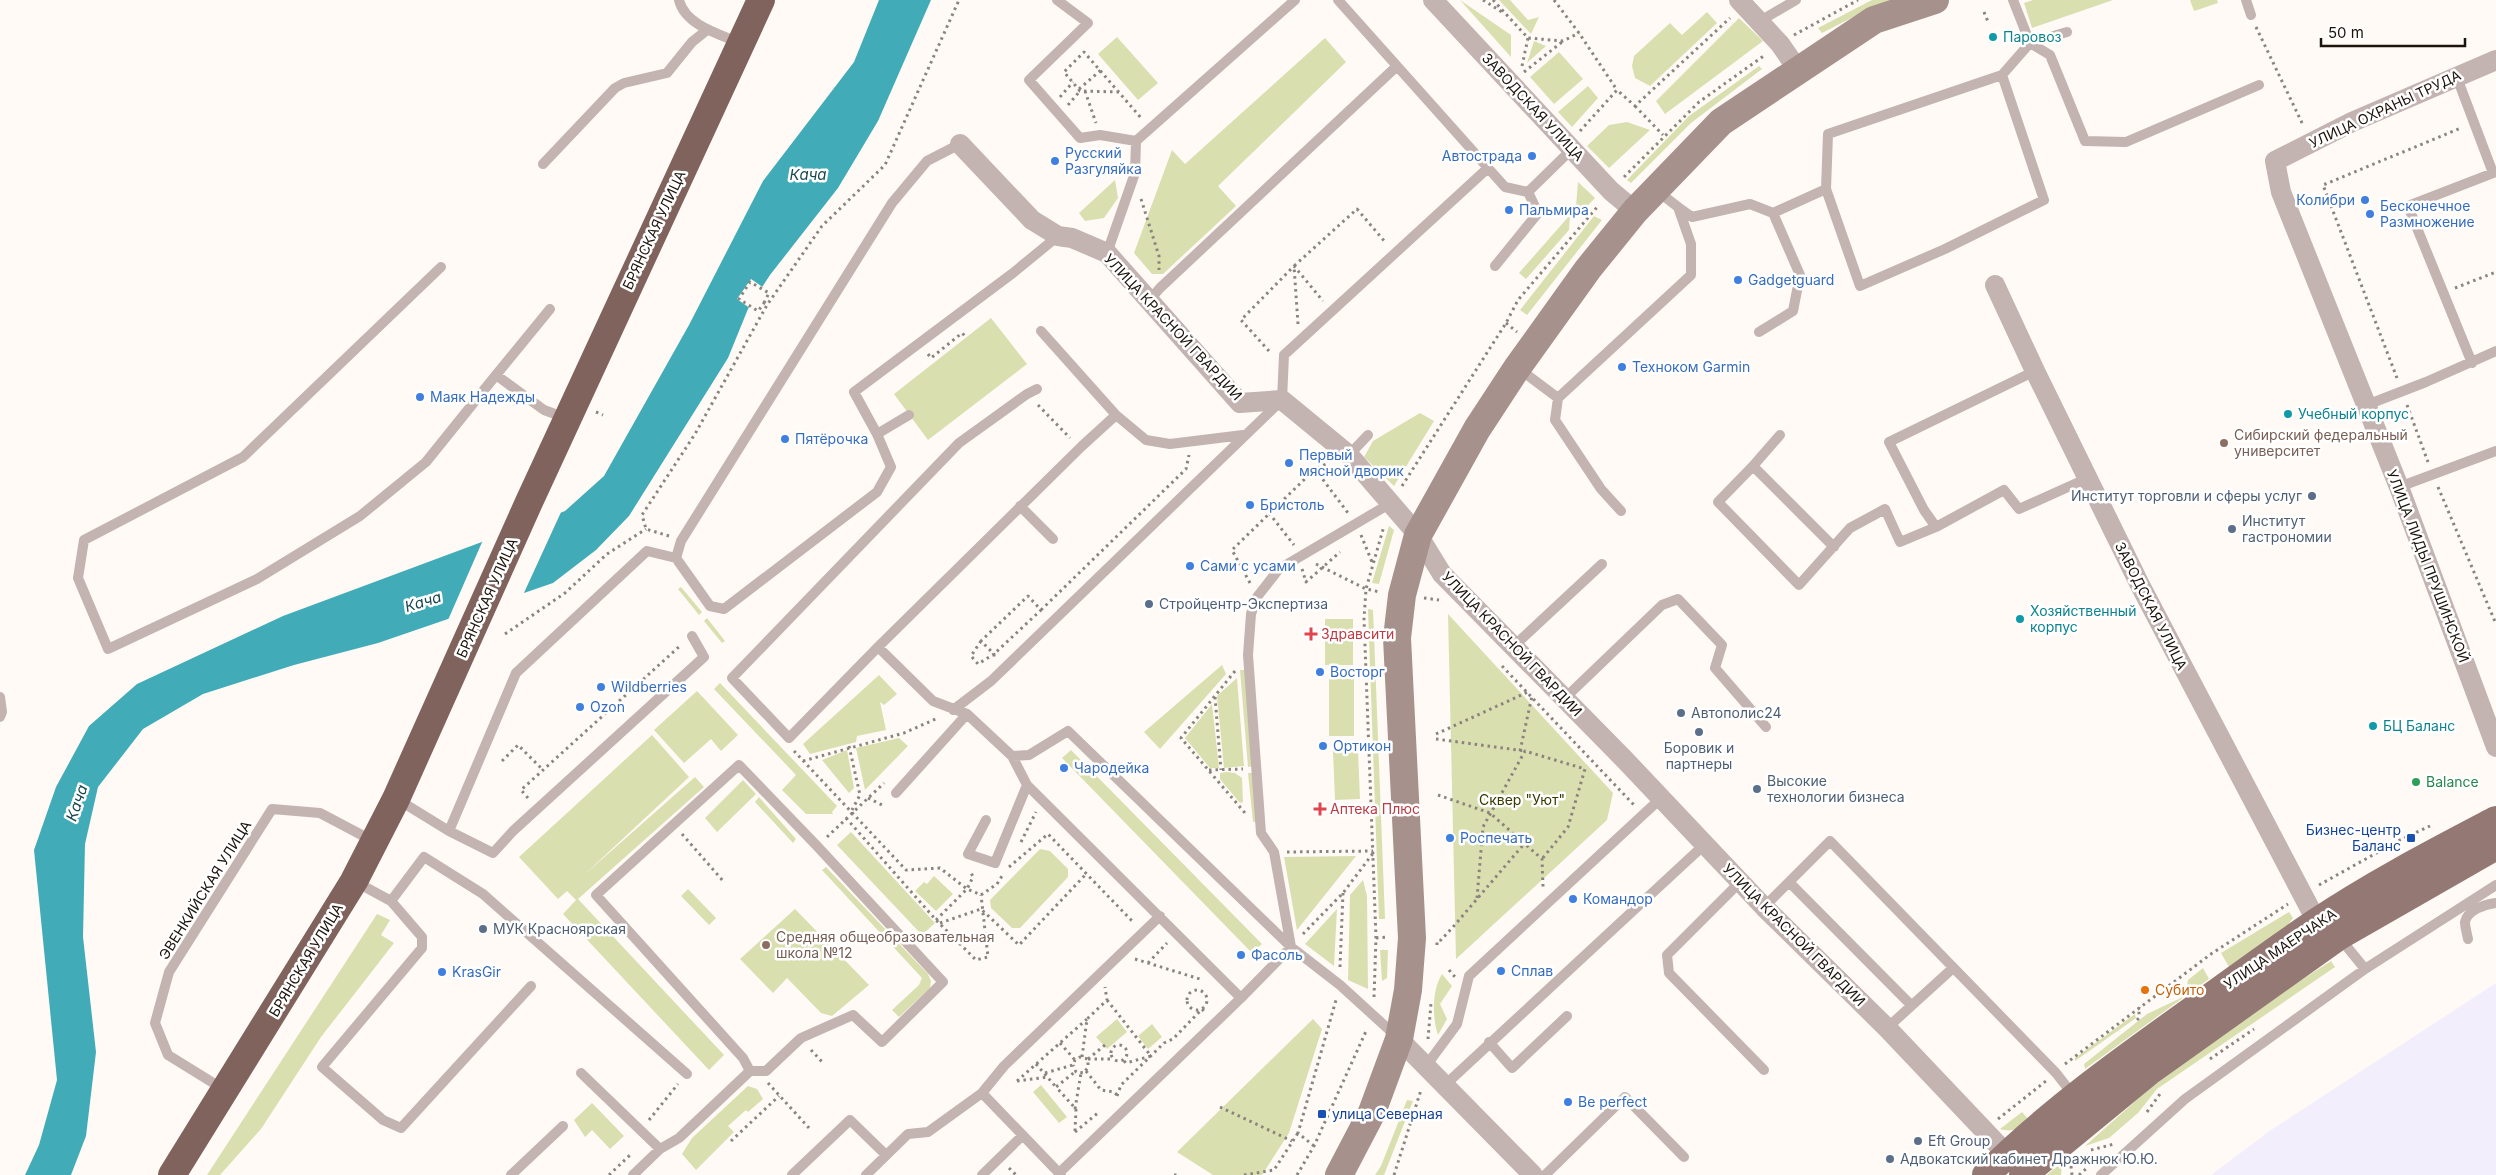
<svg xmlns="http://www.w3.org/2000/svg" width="2496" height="1175" font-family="Inter,sans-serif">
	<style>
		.industrial { fill: #f2eefc }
		.green { fill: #dadfb0 }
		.water { fill: #41acb8 }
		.pier { fill: #fffaf5 }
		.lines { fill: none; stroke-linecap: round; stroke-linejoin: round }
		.path { stroke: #8b847e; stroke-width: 3; stroke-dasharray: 2.5 4; stroke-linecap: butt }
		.lane { stroke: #c3b3b1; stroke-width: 10 }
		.street { stroke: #c3b3b1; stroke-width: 20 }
		.secondary { stroke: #a7918d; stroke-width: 28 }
		.primary { stroke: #937874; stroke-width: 28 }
		.highway { stroke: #81635e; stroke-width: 28 }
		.culture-dot { fill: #0f9aa8; stroke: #fff; stroke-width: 2 }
		.shop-dot { fill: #3f7fe0; stroke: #fff; stroke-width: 2 }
		.education-dot { fill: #8d6e63; stroke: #fff; stroke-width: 2 }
		.service-dot { fill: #5c6f8a; stroke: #fff; stroke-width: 2 }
		.health-dot { fill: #e0444e; stroke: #fff; stroke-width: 2 }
		.leisure-dot { fill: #2e9e5b; stroke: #fff; stroke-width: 2 }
		.transit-dot { fill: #1a4fb4; stroke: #fff; stroke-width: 2 }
		.food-dot { fill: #e8710a; stroke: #fff; stroke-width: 2 }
		.labels { text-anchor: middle; stroke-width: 5; stroke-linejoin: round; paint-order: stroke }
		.culture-label { font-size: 14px; fill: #0d838f; stroke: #fff; text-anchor: start }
		.street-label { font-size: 14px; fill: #1c140c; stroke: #fff }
		.shop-label { font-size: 14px; fill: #366cbe; stroke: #fff; text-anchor: start }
		.education-label { font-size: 14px; fill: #785e54; stroke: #fff; text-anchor: start }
		.service-label { font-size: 14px; fill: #4e5e75; stroke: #fff; text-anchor: start }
		.health-label { font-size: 14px; fill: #be3a42; stroke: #fff; text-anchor: start }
		.leisure-label { font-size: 14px; fill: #27864d; stroke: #fff; text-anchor: start }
		.park-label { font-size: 14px; fill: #383a00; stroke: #fff }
		.transit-label { font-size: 14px; fill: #164399; stroke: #fff; text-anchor: end }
		.food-label { font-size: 14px; fill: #c56008; stroke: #fff; text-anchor: start }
		.water-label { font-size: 15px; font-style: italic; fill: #19484d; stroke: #fff }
	</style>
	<rect width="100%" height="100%" fill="#fffaf5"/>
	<path class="industrial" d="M2496 983V1175H2211L2271 1130Z"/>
	<path class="green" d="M1460 0 1511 35V57Z
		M1499 0H1510L1528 20 1539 17 1531 34Z
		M1872 0H1893L1867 10 1822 33 1818 28Z
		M2033 0H2113L2032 28 2024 3Z
		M2190 0H2217L2218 3 2194 11Z
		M1707 12 1717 23 1650 86 1635 78 1632 66 1634 56 1670 23 1682 35Z
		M1739 18 1763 41 1665 114 1656 101Z
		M1117 37 1158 83 1138 100 1098 54Z
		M1325 38 1346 62 1218 186 1236 206 1163 274H1152L1134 253 1172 150 1185 164Z
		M1534 41 1546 46 1527 63Z
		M1559 52 1583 79 1554 104 1530 77Z
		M1759 66 1762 69 1691 123 1631 183 1627 180 1689 116Z
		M1588 86 1598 98 1572 127 1558 112Z
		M1627 122 1650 130 1609 168 1587 146 1609 125Z
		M1115 180 1118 198 1104 218 1085 221 1079 213Z
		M1578 182 1595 198 1575 219Z
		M1570 215 1569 230 1526 279 1519 273Z
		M1594 216 1602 220 1527 315 1520 310Z
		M991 318 1027 364 928 440 894 394Z
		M1420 413 1434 421 1394 486 1364 457 1373 441Z
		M1389 526 1394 530 1379 584 1372 583Z
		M681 587 702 612 699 615 678 589Z
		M1368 609 1373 610 1374 634 1385 919H1379Z
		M1448 614 1613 793 1607 820 1456 959Z
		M707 618 725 641 722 643 704 621Z
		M1325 619H1353V665H1325Z
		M1222 665 1226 674 1160 749 1144 732Z
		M1240 670H1245L1253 766 1248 767Z
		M879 675 897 694 884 705 880 702 886 730 857 736 856 742 810 754 803 744Z
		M1237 678 1244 766 1224 768 1217 696Z
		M1329 679H1354V736H1329Z
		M720 683 837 806 832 812 833 814H806L782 790 796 775 714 689Z
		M697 691 738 735 721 751 711 739 684 763 654 730Z
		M1212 704 1219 768H1210L1185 738Z
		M652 735 689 777 584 875 695 777 704 787 578 899 724 1055 709 1070 563 914 576 900 567 891 558 899 519 857Z
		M899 738 908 746 865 790 856 748Z
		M847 750 854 788 849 793 822 760Z
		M1071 750 1262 944 1252 953 1062 758Z
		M1358 750 1360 799 1335 800 1333 751Z
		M1227 772 1235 773 1242 778 1243 802 1240 803 1220 779V773Z
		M1248 773H1254L1259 821 1253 822Z
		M743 780 756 794 717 832 705 818Z
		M759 797 796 839 793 843 755 802Z
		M851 832 935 923 922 935 837 845Z
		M1040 849 1050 851 1068 869V877L1020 928H1012L991 908 990 900Z
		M1356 856 1297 930 1284 857Z
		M826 867 928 974 931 981 930 988 899 1017 892 1010 919 985 922 978 822 870Z
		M934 876 953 894 936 911 915 891 924 882 927 884Z
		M1363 880 1367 896 1368 989 1348 980 1350 895Z
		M688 889 716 918 709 925 681 896Z
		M795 909 869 985 832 1016 821 1013 787 978 773 993 740 959Z
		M1337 909 1334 966 1305 944Z
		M2289 912 2293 918 2287 926 2229 967 2221 953Z
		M377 914 390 920 381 935 394 943 321 1037 261 1129 220 1175H207Z
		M1380 950H1388L1387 978 1382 981Z
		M2331 961 2335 967 2157 1089 2138 1113 2109 1138 2085 1146 2149 1089 2254 1010Z
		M2203 968 2209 979 2085 1069 2084 1064 2147 1014 2185 996 2188 980Z
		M1442 974 1452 986 1440 1004 1447 1019 1438 1035C1432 1017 1432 990 1442 974Z
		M2135 1014 2136 1018 2075 1061V1058Z
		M1117 1019 1127 1032 1107 1049 1096 1037Z
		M1313 1019 1322 1029 1289 1133 1262 1175H1213L1177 1152Z
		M1152 1024 1162 1037 1148 1049 1138 1036Z
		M1041 1085 1067 1117 1059 1123 1033 1092Z
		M748 1086 757 1089 763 1099 748 1112 746 1110 728 1126 734 1132 696 1170 682 1154 692 1138Z
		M1407 1100 1413 1101 1384 1175H1375L1381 1166Z
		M592 1103 624 1136 610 1149 592 1130 585 1137 574 1120Z
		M2022 1112 2029 1120C2019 1128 2013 1133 2000 1129Z
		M2062 1162 2061 1175H2047Z"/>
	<path class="water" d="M879 0H931L878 121 838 188 770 275 748 309 728 358 629 516 596 550 553 583 378 643 294 665 203 694 143 729 98 787 85 844 83 937 96 1052 86 1136 71 1175H25L39 1145 57 1080 34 850 56 787 89 726 137 684 283 616 565 511 604 476 689 325 763 181 854 62Z"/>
	<path class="pier" d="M751 279 764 288 751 309 737 299Z
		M562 510 523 595 448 620 483 540Z"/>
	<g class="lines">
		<path class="path" d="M1483 0 1502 12
			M1493 0 1528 38 1563 41 1579 33
			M1554 0 1579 33 1617 90
			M1984 12 1989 24
			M2256 27 2303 125
			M1794 35 1858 0
			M1522 66 1528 38
			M1524 72 1562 42
			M1079 89 1101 70
			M1085 91 1096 123
			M1119 92 1080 91 1064 72 1084 52 1142 119
			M1060 97 1073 82
			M1068 105 1080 91
			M1635 106 1663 135
			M1580 131 1617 90 1635 106 1730 18
			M1624 177 1699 102 1765 55
			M1141 199 1159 256V270
			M2455 288 2496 272
			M764 303 769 293 750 282 739 299 758 311 764 303 767 305
			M1506 323 1517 332
			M1298 324 1294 266 1357 209 1386 243
			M1269 351 1241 320 1294 266 1323 301
			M928 354 931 358 962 333 965 336
			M2397 378 2323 185 2461 128
			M1038 405 1070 438
			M2407 405 2428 462
			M596 412 603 415
			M1315 469 1348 513
			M1402 486 1506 323 1518 300 1598 206
			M2438 487 2496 624
			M1269 513 1294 545
			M1361 535 1372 562
			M669 536 646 529 642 515 695 434 767 305 822 226 885 165 959 0
			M1316 564 1366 589 1380 592
			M1302 569 1306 582 1340 552
			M1250 583 1232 550 1315 469 1329 463
			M1424 598 1439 600
			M1041 610 1186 469 1189 455
			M505 634 565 593 607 554 646 529
			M981 641 971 656 978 664 994 654 981 641 1028 596 1041 610 994 654V659
			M1502 666 1634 805
			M1235 671 1181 738 1245 813
			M1215 697 1221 770
			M1436 734 1528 692
			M1436 739 1525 751
			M849 746 860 795 852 810
			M794 751 906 870 940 868 967 889 981 895
			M1520 751 1532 696
			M502 761 518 745 543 770
			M803 761 904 733 938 718
			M1209 770 1243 769
			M1438 795 1490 813 1542 859 1543 887
			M528 798 521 790 681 645
			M868 798 884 806
			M846 818 936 920 976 960 988 957 981 895
			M682 834 724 882
			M827 837 884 783
			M1021 842 1036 812
			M1287 852 1373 851
			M1009 867 1048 834 1134 923
			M2319 885 2398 841 2430 826
			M981 895 997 884 1002 876
			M1477 898 1483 827 1525 751 1585 769 1568 827 1542 859
			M936 920 967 889 973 877 970 870
			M940 923 981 909 1019 945 1087 873
			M1303 934 1343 893 1374 852
			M1376 938 1387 937
			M1437 945V941L1441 940 1453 927 1524 844
			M1135 959 1203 980
			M1148 963 1167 943
			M1340 967 1343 893
			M1449 970 1455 977
			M1187 1000a10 10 0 1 1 20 0a10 10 0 1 1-20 0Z
			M1374 997 1376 938 1364 619 1366 589 1384 526
			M1107 1000 1151 1056 1126 1063 1123 1060
			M2137 1020 2139 1018V1007
			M1428 1039 1431 1003
			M1060 1043 1075 1060
			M1111 1053a8 8 0 1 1 16 0a8 8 0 1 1-16 0Z
			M811 1050 824 1064
			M1082 1057 1087 1019 1107 1000 1105 987
			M1088 1059H1113
			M1088 1059 1105 1045
			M2210 1059 2254 1029
			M1036 1064 1056 1087
			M2065 1064 2211 954 2288 904
			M1086 1071 1101 1090 1114 1092 1119 1097
			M1045 1073 1073 1065 1075 1060 1080 1057 1088 1059V1067L1084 1073 1076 1072 1073 1065
			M1017 1081 1087 1019
			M1017 1081 1048 1077
			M768 1083 809 1128
			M1117 1096 1121 1085 1164 1043 1173 1039 1202 1009 1206 1013
			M1220 1107 1292 1141
			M1075 1109 1081 1073
			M2147 1112 2160 1094
			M1998 1119 2046 1081
			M649 1120 678 1084
			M1075 1131 1076 1109 1056 1087 1076 1071
			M1075 1132 1099 1112
			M731 1141 779 1096
			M1314 1146 1298 1133 1336 1000
			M2091 1150 2114 1144
			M2071 1166 2072 1175
			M1009 1168 1016 1175
			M609 1175 630 1155
			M1174 1175H1179
			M1244 1175 1274 1170 1298 1133
			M1297 1175 1314 1146 1367 1029
			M1394 1175 1421 1090
			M2079 1175 2088 1167"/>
		<path class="lane" d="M679 0C685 25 719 34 740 43
			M1057 0 1088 23 1029 80 1080 138 1100 135 1136 141
			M1338 0 1505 187 1528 192
			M2013 0 2030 43 2050 55 2085 141 2126 142 2259 85
			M2246 0 2251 15
			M1760 21 1796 0
			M2002 75 2044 200 1945 249 1860 286 1826 189 1828 134 2002 75 2030 43 2067 32
			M2456 75 2493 173
			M960 144 927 161 892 203 681 541 676 558 710 606 724 609 877 492 891 467 877 434 854 392 1013 273 1058 236
			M543 164 615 88 624 83 667 73 692 42 707 30
			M1528 192 1572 149
			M1678 207 1692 217 1750 204 1773 213 1800 275 1793 311 1759 332
			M1773 213 1826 189
			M1107 253 1135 173 1136 141 1295 0
			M1495 266 1538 213 1528 192
			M441 267 243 457 84 540 78 578 108 649 257 579 360 516 426 462 496 375 544 410 566 418
			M1148 302 1160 288 1397 66
			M1041 331 1116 415 1146 440 1170 444 1243 435
			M2472 363 2408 206 2496 172
			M1518 368 1558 398 1555 420 1601 489 1621 511
			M496 375 550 309
			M1037 389 1027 394 959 443 732 678 789 738 878 647 1082 446 1116 415
			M1558 398 1691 275V244L1678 207 1656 190
			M2364 406 2426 382 2496 351
			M877 434 909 415
			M1349 455 1368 435
			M1753 466 1780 435
			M2399 487 2496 451
			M1020 506 1053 539
			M1936 527 1924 510 1889 442 2035 371
			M1834 547 1753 466 1718 502 1799 585 1850 528 1885 509 1900 542 1936 527 2004 490 2019 509 2088 478
			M1514 646 1602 564
			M878 647 933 701 967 714 1012 756 1027 785 1241 998
			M0 697 2 712 0 717
			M1564 699 1662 605 1678 599 1722 645 1715 668 1766 727
			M953 710 991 681 1282 400 1284 355 1488 168
			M1012 756 1029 755 1068 731 1291 947 1340 985 1396 1036
			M896 793 967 714
			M397 799 449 831 493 853 513 831 704 657 692 636
			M986 820 968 854 995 863 1027 785
			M449 831 516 673 647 551 676 558
			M354 881 391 901 422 937V948L322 1067 383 1120 401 1128 531 986
			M1740 882 1667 955 1669 973 1764 1070
			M1789 882 1911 1005
			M391 901 424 857 483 894 687 1074
			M1764 907 1830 841 2056 1073 2074 1096
			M2339 937 2365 969
			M2468 939C2467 934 2465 927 2465 922 2467 910 2486 904 2496 903
			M1887 1028 1953 968
			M1489 1042 1512 1068 1567 1016
			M1426 1066 1457 1024 1469 976 1660 799
			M581 1073 660 1149
			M1445 1085 1704 845
			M223 1089 168 1055 155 1023 169 972 272 809 320 813 373 841
			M982 1093 1061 1175
			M1059 1173 1241 998 1291 947 1274 852 1261 833 1248 655 1251 614 1257 597 1279 569 1391 503
			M511 1175 563 1126
			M633 1175 660 1149 679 1138 750 1071 743 1058 596 895 739 765 817 846 943 982 882 1042 853 1015 801 1038 766 1071H750
			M792 1175 850 1120 886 1155
			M866 1175 908 1134 928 1132 982 1093 1004 1066 1160 916
			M982 1175 1022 1136
			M1545 1175 1625 1097 1684 1157
			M2101 1175 2185 1099 2365 969 2496 885"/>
		<path class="street" d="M1433 0 1611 191 1635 211
			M1739 0 1780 44 1798 70
			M2496 60 2352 122 2275 161 2281 192 2399 487 2496 747
			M960 144 1032 220 1058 236 1072 238 1107 253 1240 403 1282 400 1349 455 1418 535 1442 574 1625 760 1764 907 1887 1028 2017 1165
			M1995 285 2035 371 2140 585 2317 922
			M1399 1039 1533 1175"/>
		<path class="secondary" d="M1339 1175 1372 1112 1399 1039 1408 990 1412 938 1397 638 1402 595 1418 535 1477 429 1517 368 1588 269 1635 211 1721 122 1874 20 1935 0"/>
		<path class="primary" d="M1986 1175C2050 1111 2125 1058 2198 1006 2237 978 2276 949 2315 923 2373 884 2435 852 2496 820
			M2023 1175 2151 1070 2339 936 2496 846"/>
		<path class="highway" d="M172 1175 354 881 396 799 529 502 761 0"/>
	</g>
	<g class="culture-dot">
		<circle cx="1993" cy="37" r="5"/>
		<circle cx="2288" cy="414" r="5"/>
		<circle cx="2020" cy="619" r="5"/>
		<circle cx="2373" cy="726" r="5"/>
	</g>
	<g class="shop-dot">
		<circle cx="1532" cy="156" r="5"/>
		<circle cx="1055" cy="161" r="5"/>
		<circle cx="2365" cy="200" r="5"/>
		<circle cx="1509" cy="210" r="5"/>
		<circle cx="2370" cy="214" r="5"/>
		<circle cx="1738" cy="280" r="5"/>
		<circle cx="1622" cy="367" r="5"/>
		<circle cx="420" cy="397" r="5"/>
		<circle cx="785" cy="439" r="5"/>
		<circle cx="1289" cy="463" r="5"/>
		<circle cx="1250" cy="505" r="5"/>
		<circle cx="1190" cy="566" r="5"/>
		<circle cx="1320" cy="672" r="5"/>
		<circle cx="601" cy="687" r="5"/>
		<circle cx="580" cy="707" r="5"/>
		<circle cx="1323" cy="746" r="5"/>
		<circle cx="1064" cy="768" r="5"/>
		<circle cx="1450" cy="838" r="5"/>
		<circle cx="1573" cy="899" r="5"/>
		<circle cx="1241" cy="955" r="5"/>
		<circle cx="1501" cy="971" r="5"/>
		<circle cx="442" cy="972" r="5"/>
		<circle cx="1568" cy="1102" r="5"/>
	</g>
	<g class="education-dot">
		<circle cx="2224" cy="443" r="5"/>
		<circle cx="766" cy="945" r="5"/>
	</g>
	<g class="service-dot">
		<circle cx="2312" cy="496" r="5"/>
		<circle cx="2232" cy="529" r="5"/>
		<circle cx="1149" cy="604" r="5"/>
		<circle cx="1681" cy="713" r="5"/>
		<circle cx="1699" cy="732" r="5"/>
		<circle cx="1757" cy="789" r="5"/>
		<circle cx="483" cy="929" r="5"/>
		<circle cx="1918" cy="1141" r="5"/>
		<circle cx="1890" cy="1159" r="5"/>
	</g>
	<g class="health-dot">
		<path d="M1308.5 626.5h5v5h5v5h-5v5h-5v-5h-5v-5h5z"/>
		<path d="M1317.5 801.5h5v5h5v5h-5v5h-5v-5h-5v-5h5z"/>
	</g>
	<circle class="leisure-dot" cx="2416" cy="782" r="5"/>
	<g class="transit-dot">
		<rect x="2406" y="833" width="10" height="10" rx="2.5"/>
		<rect x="1317" y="1109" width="10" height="10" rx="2.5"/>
	</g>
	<circle class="food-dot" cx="2145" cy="990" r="5"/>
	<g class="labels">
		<g class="culture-label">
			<text x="2003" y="42">Паровоз</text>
			<text x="2298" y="419">Учебный корпус</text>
			<text x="2030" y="616">Хозяйственный<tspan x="2030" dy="16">корпус</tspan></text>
			<text x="2383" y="731">БЦ Баланс</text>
		</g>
		<g class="street-label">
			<text transform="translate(1533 107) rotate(47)" y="5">ЗАВОДСКАЯ УЛИЦА</text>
			<text transform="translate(2385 109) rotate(-25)" y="5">УЛИЦА ОХРАНЫ ТРУДА</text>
			<text transform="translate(654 230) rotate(-65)" y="5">БРЯНСКАЯ УЛИЦА</text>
			<text transform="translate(1173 327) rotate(47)" y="5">УЛИЦА КРАСНОЙ ГВАРДИИ</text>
			<text transform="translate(2428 566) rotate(69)" y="5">УЛИЦА ЛИДЫ ПРУШИНСКОЙ</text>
			<text transform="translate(487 598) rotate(-66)" y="5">БРЯНСКАЯ УЛИЦА</text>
			<text transform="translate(2151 606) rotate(63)" y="5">ЗАВОДСКАЯ УЛИЦА</text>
			<text transform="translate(1512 644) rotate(46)" y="5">УЛИЦА КРАСНОЙ ГВАРДИИ</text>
			<text transform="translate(205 890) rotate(-58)" y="5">ЭВЕНКИЙСКАЯ УЛИЦА</text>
			<text transform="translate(1794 935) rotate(45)" y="5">УЛИЦА КРАСНОЙ ГВАРДИИ</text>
			<text transform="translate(2280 949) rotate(-34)" y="5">УЛИЦА МАЕРЧАКА</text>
			<text transform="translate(306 960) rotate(-59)" y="5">БРЯНСКАЯ УЛИЦА</text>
		</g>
		<g class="shop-label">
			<text x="1065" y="158">Русский<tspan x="1065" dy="16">Разгуляйка</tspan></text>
			<text x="1522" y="161" text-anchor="end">Автострада</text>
			<text x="2355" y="205" text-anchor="end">Колибри</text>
			<text x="2380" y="211">Бесконечное<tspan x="2380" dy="16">Размножение</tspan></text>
			<text x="1519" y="215">Пальмира</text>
			<text x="1748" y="285">Gadgetguard</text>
			<text x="1632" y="372">Техноком Garmin</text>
			<text x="430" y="402">Маяк Надежды</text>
			<text x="795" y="444">Пятёрочка</text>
			<text x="1299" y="460">Первый<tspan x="1299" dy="16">мясной дворик</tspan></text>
			<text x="1260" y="510">Бристоль</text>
			<text x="1200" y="571">Сами с усами</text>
			<text x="1330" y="677">Восторг</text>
			<text x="611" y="692">Wildberries</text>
			<text x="590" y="712">Ozon</text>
			<text x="1333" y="751">Ортикон</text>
			<text x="1074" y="773">Чародейка</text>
			<text x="1460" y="843">Роспечать</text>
			<text x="1583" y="904">Командор</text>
			<text x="1251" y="960">Фасоль</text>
			<text x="1511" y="976">Сплав</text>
			<text x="452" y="977">KrasGir</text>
			<text x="1578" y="1107">Be perfect</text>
		</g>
		<g class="education-label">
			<text x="2234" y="440">Сибирский федеральный<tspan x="2234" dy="16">университет</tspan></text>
			<text x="776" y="942">Средняя общеобразовательная<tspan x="776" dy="16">школа №12</tspan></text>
		</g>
		<g class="service-label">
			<text x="2302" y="501" text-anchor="end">Институт торговли и сферы услуг</text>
			<text x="2242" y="526">Институт<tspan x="2242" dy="16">гастрономии</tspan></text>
			<text x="1159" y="609">Стройцентр-Экспертиза</text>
			<text x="1691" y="718">Автополис24</text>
			<text x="1699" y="753" text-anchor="middle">Боровик и<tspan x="1699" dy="16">партнеры</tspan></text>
			<text x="1767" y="786">Высокие<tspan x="1767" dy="16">технологии бизнеса</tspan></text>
			<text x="493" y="934">МУК Красноярская</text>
			<text x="1928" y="1146">Eft Group</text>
			<text x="1900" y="1164">Адвокатский кабинет Дражнюк Ю.Ю.</text>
		</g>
		<g class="health-label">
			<text x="1321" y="639">Здравсити</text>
			<text x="1330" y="814">Аптека Плюс</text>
		</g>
		<g class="leisure-label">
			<text x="2426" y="787">Balance</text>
		</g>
		<g class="park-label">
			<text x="1522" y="805">Сквер "Уют"</text>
		</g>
		<g class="transit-label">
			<text x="2401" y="835">Бизнес-центр<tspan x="2401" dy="16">Баланс</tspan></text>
			<text x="1332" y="1119" text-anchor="start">улица Северная</text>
		</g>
		<g class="food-label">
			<text x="2155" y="995">Субито</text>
		</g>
		<g class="water-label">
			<text x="808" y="180">Кача</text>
			<text transform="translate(423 602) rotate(-17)" y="5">Кача</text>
			<text transform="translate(77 803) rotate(-71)" y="5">Кача</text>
		</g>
	</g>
	<path d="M2321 38v8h144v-8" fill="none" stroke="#1c140c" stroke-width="2.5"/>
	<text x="2328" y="38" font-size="15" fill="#1c140c" stroke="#ffffff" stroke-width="4" paint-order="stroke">50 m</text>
</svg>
